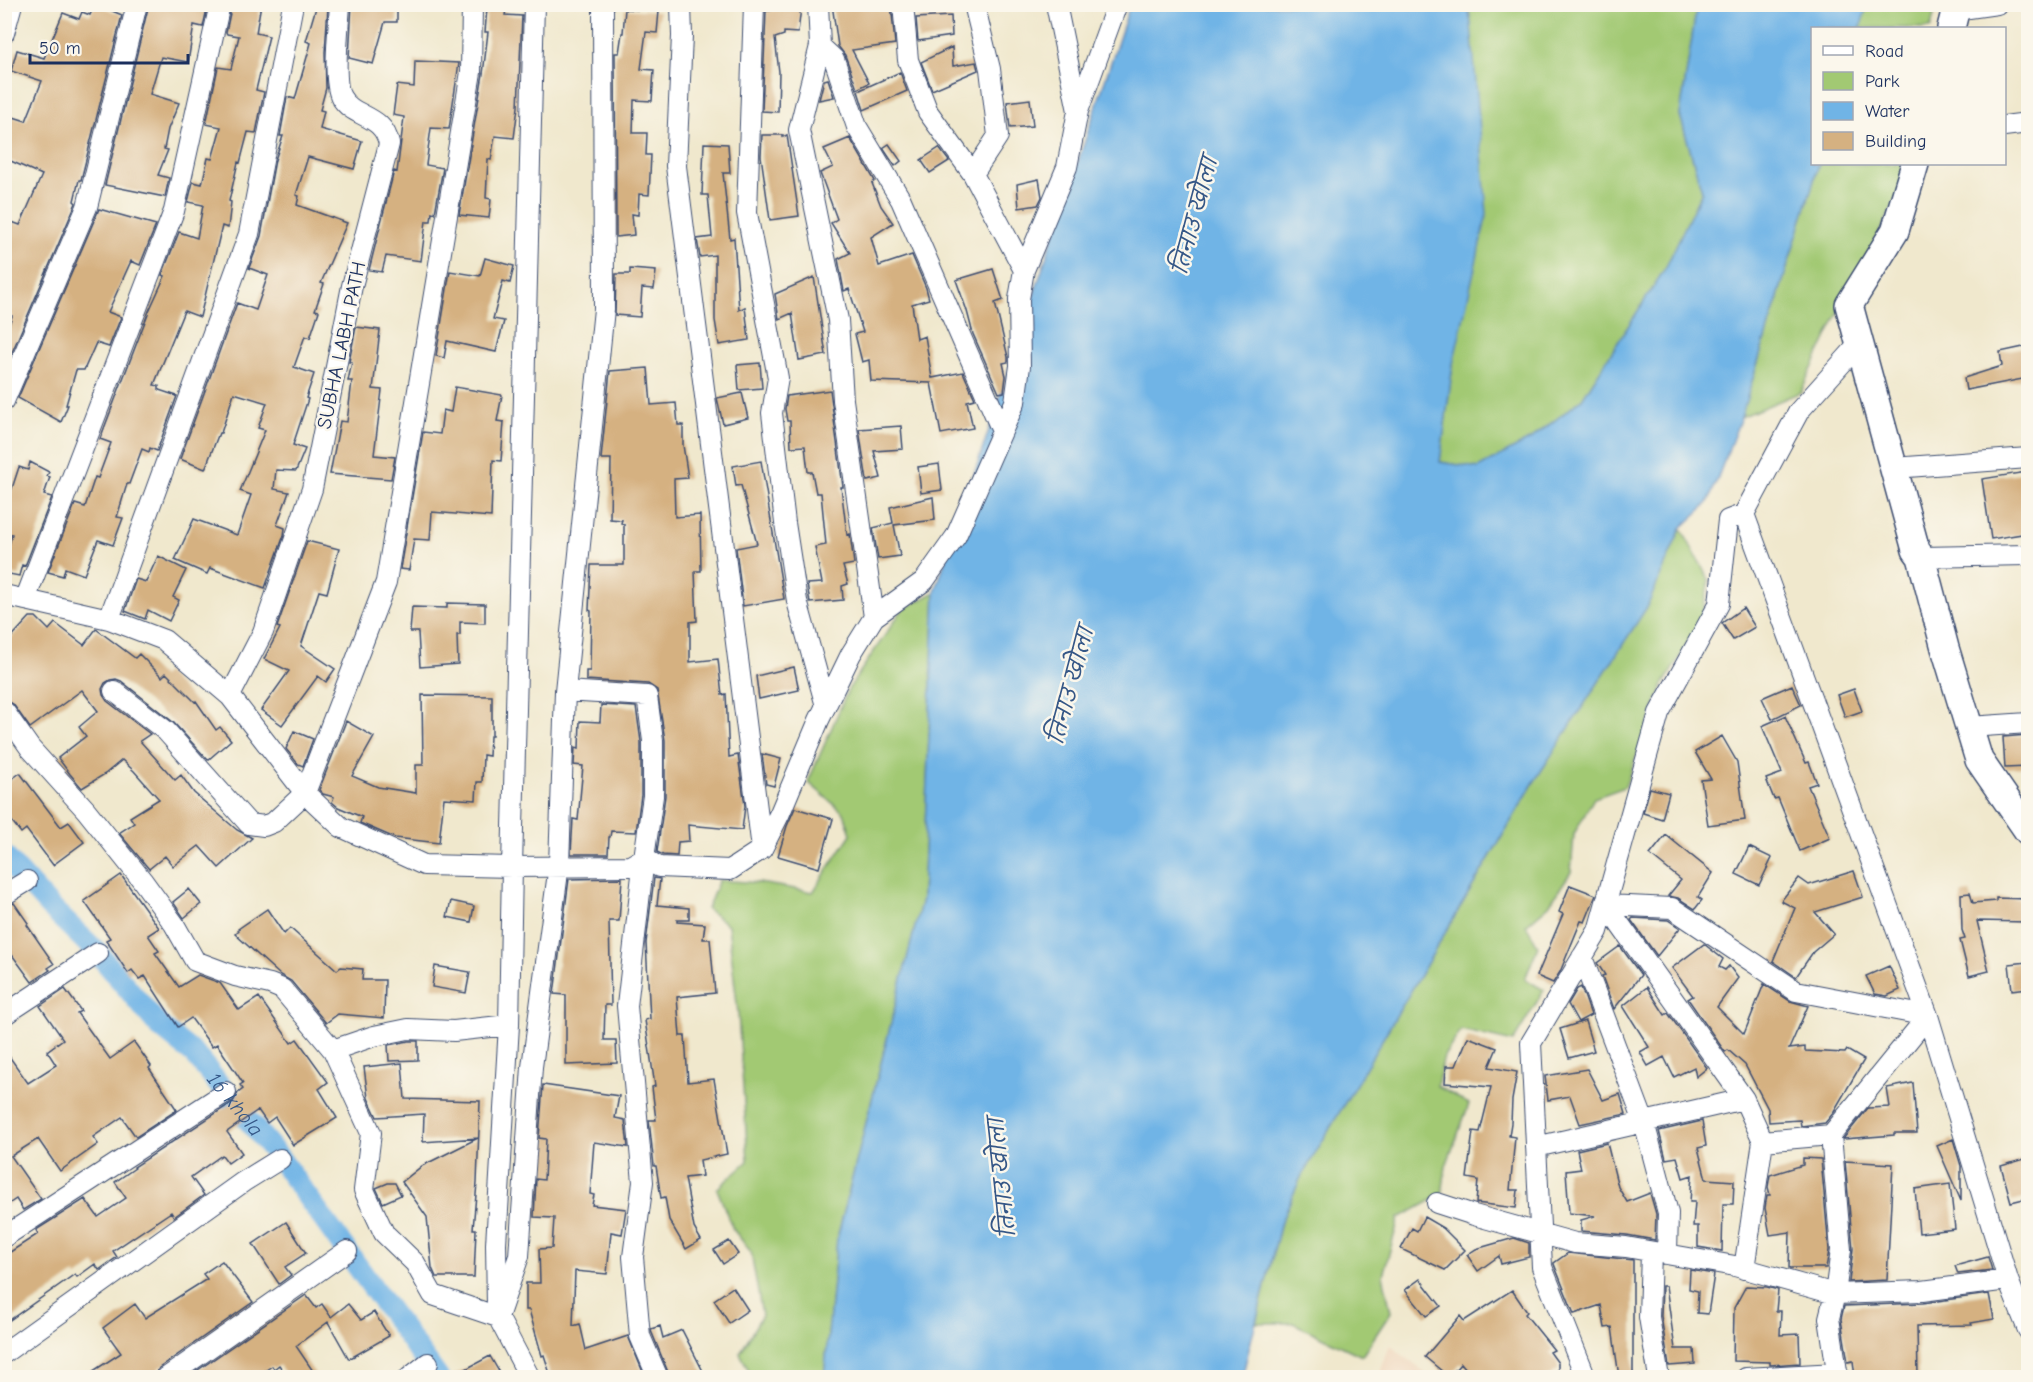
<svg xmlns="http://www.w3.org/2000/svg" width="2033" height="1382" font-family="'Comic Neue','Playpen Sans Deva',sans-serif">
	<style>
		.built { fill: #efd6bb }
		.green { fill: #a2c973; stroke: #5e7c68; stroke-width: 1.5 }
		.water { fill: #70b4e6; stroke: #4672a2; stroke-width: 1.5 }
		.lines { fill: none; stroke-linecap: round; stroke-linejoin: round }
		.canal { stroke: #70b4e6; stroke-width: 22 }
		.building { fill: #d5b181 }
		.street-casing { stroke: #3b4b6f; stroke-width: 22 }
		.secondary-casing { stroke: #3b4b6f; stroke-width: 30 }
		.street { stroke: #fff; stroke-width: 20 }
		.secondary { stroke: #fff; stroke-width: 27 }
		.labels { text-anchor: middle; stroke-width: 5; stroke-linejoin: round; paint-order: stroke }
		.street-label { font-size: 20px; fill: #1b2f5e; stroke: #fbf7ec }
		.water-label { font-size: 21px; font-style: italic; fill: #355787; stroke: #fbf7ec }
	</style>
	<rect width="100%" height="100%" fill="#fbf7ec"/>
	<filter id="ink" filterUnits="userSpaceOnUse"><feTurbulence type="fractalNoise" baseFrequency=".0167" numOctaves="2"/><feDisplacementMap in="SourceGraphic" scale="12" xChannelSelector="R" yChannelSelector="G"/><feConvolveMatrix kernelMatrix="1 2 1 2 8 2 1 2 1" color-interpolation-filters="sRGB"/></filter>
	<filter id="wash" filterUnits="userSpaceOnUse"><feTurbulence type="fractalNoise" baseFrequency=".008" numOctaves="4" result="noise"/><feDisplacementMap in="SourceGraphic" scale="24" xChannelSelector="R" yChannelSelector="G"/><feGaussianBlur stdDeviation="1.35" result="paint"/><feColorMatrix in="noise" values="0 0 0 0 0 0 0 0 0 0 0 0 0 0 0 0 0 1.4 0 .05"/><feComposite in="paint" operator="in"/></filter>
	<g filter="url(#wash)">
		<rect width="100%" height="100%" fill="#f0e8cd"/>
		<path class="built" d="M1390 1345 1430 1377H1378Z"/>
		<path class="green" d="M1468 5H1697L1680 115 1702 191 1666 267 1582 399 1531 439 1479 468 1440 462 1453 364 1471 24Z
			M1866 5H1936L1931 28H1860Z
			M1819 164H1905L1898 197 1847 294 1801 392 1741 417Z
			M1681 528 1709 580 1701 621 1663 685 1625 787 1594 798 1574 834 1571 872 1549 905 1526 925 1538 946 1525 979 1544 990 1513 1042 1461 1030 1444 1056 1437 1086 1469 1104 1446 1166 1442 1195 1399 1218 1383 1275 1391 1312 1362 1356 1293 1323H1256L1281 1222 1300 1179 1534 782 1647 607Z
			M935 592 922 899 837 1239 824 1377H752L740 1353 762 1315 751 1252 733 1229 717 1189 748 1161 738 1013 728 925 707 909 719 880 759 883 813 892 851 834 844 813 808 782 849 688 902 610Z"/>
		<path class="water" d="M1130 5H1468L1471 24 1487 214 1453 364 1440 462 1478 468 1531 439 1582 399 1666 267 1702 191 1680 115 1697 5H1866L1867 7 1860 28H1812V164H1819L1741 417 1708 503 1681 528 1647 607 1534 782 1300 1179 1281 1222 1242 1377 824 1378 837 1239 922 899 935 592Z"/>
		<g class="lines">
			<path class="canal" id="s1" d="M4 856 49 906 98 953 159 1026 195 1055 280 1159 438 1378"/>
		</g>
		<g id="blocks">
			<path class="building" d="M95 4 122 15 81 180H79L74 201 76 203 10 357 4 356V339L12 316 4 313V219L20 225 42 175 4 158V114L26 121 42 81 11 71 17 50 44 58 63 13 79 19 82 12 90 15Z
				M149 4H208L203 27 194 25 188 62 161 57 150 94 179 103 168 129 164 149 168 150 158 175 169 178 165 197 105 185Z
				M232 4H261L256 33 269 36 256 90 264 92 256 133 248 132 240 163 238 162 229 201 231 202 228 228 222 226 200 317 184 311 154 385 159 386V390L177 396 157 451 150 448 149 452 142 449 129 484H127L117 517 123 518 113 545 98 540 84 575 65 568 63 576 48 572 75 504 85 507 95 477 98 478 111 443 100 439 149 311 165 276 162 275 179 232 197 238 203 205 188 202 193 182 202 184 208 158 212 159 221 127 206 124 218 67 231 69 239 36 227 34 226 32Z
				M317 4 328 6 325 52 326 88 320 110 324 111 320 129 362 141 354 169 308 157 296 195 299 196 297 205 347 223 321 283 324 284 315 310 319 311 310 338 305 336 294 367 314 374 306 398 308 399 293 445 305 449 296 471 276 470 274 489 289 492 277 525 285 528 284 535 265 588 210 568 207 574 175 560 194 519 237 535 251 495 240 491 265 430 258 428 267 403 234 393 221 433H219L205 469 180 459 237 303 256 310 268 275 249 268 261 236 275 160 283 136H280L287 97 295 99 311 43 306 41Z
				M352 4H397V22H385L373 64 349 58Z
				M832 4H891L895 44 852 50 869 83 857 89 845 55 838 46Z
				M801 7 798 33 784 32V35L775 38 779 72 778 112 762 111 766 11Z
				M487 8 506 10 505 15 522 16 518 107 514 138 495 136 491 160 488 159 486 198 491 199 489 218 459 215 483 74 488 32H485Z
				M625 9 659 11 657 33 646 32 641 69 654 70 652 101 634 100 633 133H647L646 155H651L649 195 639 194 638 215 632 214 634 235 616 237 615 53H619L622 33H623Z
				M951 16 952 36 918 41 916 18Z
				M952 47 953 66 976 62 978 70 932 90 921 62Z
				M415 61 459 63 449 129 431 128 426 165 443 168 435 213 432 212 431 221H426L421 261 386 256 382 272 369 270 394 171 397 172 404 117 393 115 397 85 414 87Z
				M900 72 907 91 864 110 858 91Z
				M828 79 834 97 819 100 824 80Z
				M1030 99 1033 126 1010 128 1007 102Z
				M762 135H783V137L787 135 799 216 770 220 761 156Z
				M850 138 875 181 872 183 881 206 893 223 871 237 879 266 912 255 926 288 929 299 912 304 917 339 925 336 932 378 963 372 975 399 967 401 973 428 941 434 931 383 871 381 869 360 862 362 855 334 863 332 849 289 844 291 838 259 850 253 831 223 837 219 820 173 833 167 824 149Z
				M704 143 728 144 730 173H723L730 239 734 238 739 310 745 307 749 340 719 345 715 320V255L700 257 697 239 712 237 708 195H702Z
				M889 144 901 161 895 166 883 148Z
				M939 148 949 161 930 173 921 160Z
				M1039 179 1042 197 1038 205 1019 208 1017 184Z
				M99 209 156 225 140 265 131 261 108 312 121 317 109 347 96 343 84 370H76L66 405H68L61 422 18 398Z
				M485 258 514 266 510 283 503 281 493 319 504 321 496 352 447 341 444 358 436 356 450 271 480 276Z
				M630 269 656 271 654 289 642 288 640 317 615 315 616 274H630Z
				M993 269 1003 300 995 303 1008 357V362L1003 363 1006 376 1004 392 999 393 973 334 967 311 956 280Z
				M814 277 826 355 799 360 792 313 779 319 775 294Z
				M356 327 380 330 373 389 382 390 374 455 395 457 391 479 330 474 340 421 347 422 352 381H348L352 362H349Z
				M2028 346V378L1966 390 1964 378 2002 366 2000 352Z
				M760 363 762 388 739 390 737 365Z
				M648 368 651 405 676 403 678 425H683V445L688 478 674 479 675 517 700 515 701 571H695L697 621 690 622V662L718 659 722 695 726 694 729 757 738 755 745 806 742 830 688 825 689 841 678 842 677 856 663 855 657 852 665 796V740L657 690 648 684 586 680V671H590L591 611 589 610 591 565H624V524L621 523 622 520 610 519 611 459H601L610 371Z
				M455 387 502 395 497 421 504 422 501 461 493 460 491 517 432 512 430 540 414 539 409 570 400 569 423 432 440 434 443 410 451 412Z
				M830 390 843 487H841L847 535 850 534 854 564 843 566 848 584 842 586 843 600 810 603 807 584 822 583 815 547 826 545 821 493H816L812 472H808L805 446 791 447 790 421H787L785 409 787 396Z
				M742 393 748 418 723 424 717 398Z
				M901 426 903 449 874 451 881 478 867 481 859 429Z
				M761 461 784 599 743 606 736 548 757 544 741 485 736 486 733 466Z
				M30 462 49 472 47 476 50 477 44 495 52 497 25 566 22 565 19 576 4 573V564L12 534 4 532V513L19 467 28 470Z
				M939 464 942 490 921 493 918 467Z
				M2026 472 2028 489V533L1991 539 1982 479Z
				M933 497 935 520 894 525 900 556 878 559 873 528 893 523 890 507Z
				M307 541 339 549 327 593 319 591 301 646 335 669 326 682 318 676 282 725 261 710 289 671 264 659 280 628 277 627Z
				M158 556 186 570 173 597 179 600 169 621 148 610 145 619 125 611 136 579 146 582Z
				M447 603 485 604V623L460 622V635H457L458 664 420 667 418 632H410L412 607 447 608Z
				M1743 608 1755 627 1733 640 1722 623Z
				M30 617H36L49 630 55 623 84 645 96 629 135 658 139 654 162 677 166 673 195 702 196 701 216 730 220 727 231 740 208 760 173 722 121 681 116 679 110 680 105 683 102 689 103 695 107 701 150 734 140 741 175 780 181 775 194 793 237 830 252 838 219 868 199 846 173 866 165 856 149 869 119 833 134 823 130 817 159 799 134 771 122 760 105 774 82 788 70 774 58 758 86 736 79 727 98 711 82 690 30 728 13 704 4 699 5 644Z
				M794 667 799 690 759 699 756 676Z
				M1792 685 1801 705 1772 719 1762 698Z
				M1854 689 1862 711 1845 717 1837 695Z
				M422 695 492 696V736H490L489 756 483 755 482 782H477L476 800 444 798 439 843 395 838 360 823 362 817 338 807 332 802 334 797 323 794 319 790 346 721 374 737 352 776 378 787 416 793V765H423Z
				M601 705 636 707 641 742V795L636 832 611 831 610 837H609L608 854H571L573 819 578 820 583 766 574 765 575 748 579 749 580 721 600 722Z
				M1785 716 1806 763 1809 762 1817 783 1808 786 1830 838 1800 851 1778 798 1774 799 1766 779 1782 773 1762 726Z
				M294 731 313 739 303 766 298 764 286 749Z
				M2028 735V767L2005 768 2003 737Z
				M1722 736 1737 762 1745 820 1708 825 1701 780 1711 779 1695 752Z
				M762 754 781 759 774 786 766 784Z
				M20 773 61 827 69 822 84 842 53 865 26 829 21 833 4 811V785Z
				M1650 788 1669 793 1662 819 1643 813Z
				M795 808 833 819 819 868 778 856 787 826Z
				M1666 835 1713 873 1698 897 1702 900 1695 909 1678 898 1668 896 1681 880 1650 855Z
				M1749 847 1772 858 1759 885 1736 874Z
				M1854 871 1863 897 1815 912 1834 934 1813 952 1796 977 1773 961 1795 908 1781 901 1799 878 1809 885Z
				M121 875 159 928 148 935 159 951 155 953 179 987 198 975 220 983 239 1010 259 997 291 1043 297 1039 328 1082 319 1089 337 1118 293 1145 275 1117 267 1123 258 1110 227 1132 242 1153 228 1163 222 1155 191 1177 204 1195 174 1217 171 1212 113 1251 117 1257 99 1270 95 1264 77 1277 75 1274 4 1324V1256L38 1234 36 1230 85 1199 98 1217 126 1198 115 1182 135 1168 134 1167 233 1102 238 1093 243 1089 240 1085 243 1083 217 1044 212 1047 191 1018 178 1027 145 976 139 979 132 970 128 973 106 940 110 938 84 901Z
				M622 878 619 921H609L611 1005H605L604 1040H616L617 1063 566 1065V995L554 994 569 879Z
				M654 878 660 879 657 905 689 908V920H677V922L705 924 703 939H710L715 993 677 997 680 1036H685L688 1082 714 1079 727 1154 700 1160 702 1176 685 1178 694 1228 701 1240 686 1249 669 1220 665 1197 661 1198 656 1166H654L649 1120H656L652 1087 655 1086 645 1020 650 1019 646 943Z
				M1570 885 1596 895 1585 922 1581 921 1560 972 1553 983 1537 976 1563 914 1559 912Z
				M189 889 201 904 184 918 173 902Z
				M1970 893 1973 903 1996 901V898L2028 899V922L1977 921 1989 971 1969 976 1960 940 1965 939 1962 930 1961 894Z
				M451 901 474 906 471 922 447 917Z
				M14 903 28 923 27 925 54 964 48 968 50 970 32 982 4 944V907Z
				M267 909 284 934 290 928 337 970 341 967 363 969 362 980H385L384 1018 338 1014 326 1023 291 981 280 975 235 934 239 930 238 929Z
				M1633 918 1668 920 1680 928 1657 956 1631 920Z
				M1704 944 1723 959 1719 967 1725 970 1729 966 1738 978 1717 1007 1744 1034 1764 984 1790 1001 1808 1006 1789 1049 1805 1047V1051L1845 1053 1847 1050 1864 1060 1834 1111H1835L1825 1123 1801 1126 1800 1120 1769 1122 1768 1109 1745 1065 1728 1050 1725 1052 1688 999 1693 996 1672 968Z
				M1620 946 1641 975 1614 1009 1602 976 1605 975 1597 963Z
				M2028 962V988L2012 990 2009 964Z
				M435 966 470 972 466 993 432 987Z
				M1889 966 1900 990 1887 996 1875 994 1866 976Z
				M1581 987 1591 1015 1578 1022 1568 1004 1577 989Z
				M1647 987 1665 1015 1668 1013 1707 1068 1696 1077 1694 1067 1674 1077 1664 1057 1648 1066 1640 1052 1649 1047 1623 1006Z
				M65 989 81 1011 77 1013 110 1059 134 1042 151 1066 149 1068 177 1110 136 1137 122 1117 93 1137 98 1144 60 1171 38 1139 11 1156 41 1199 23 1210 16 1199 4 1207V1049L28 1083 56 1065 47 1051 63 1039 40 1006Z
				M1585 1021 1594 1051 1569 1058 1560 1029Z
				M1468 1037 1497 1048 1489 1067 1517 1072 1512 1100 1511 1123 1509 1136 1515 1137 1510 1190H1518L1516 1208 1476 1203 1478 1180 1467 1178 1473 1131 1480 1132 1491 1087 1445 1083 1446 1066H1456Z
				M409 1041H418V1060L389 1061 388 1045Z
				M402 1063 405 1099 480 1101 477 1183 473 1229H476L474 1277H436L432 1268 427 1217 402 1182 422 1166 478 1138 423 1142 424 1114 377 1117 368 1098 364 1067Z
				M1587 1069 1603 1100 1620 1094 1626 1114 1580 1124 1570 1096 1548 1100 1545 1076Z
				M1913 1083 1917 1133H1894V1135L1843 1139 1868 1108 1890 1107 1887 1088Z
				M543 1085 619 1096 615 1118 625 1120 628 1147 594 1142 590 1194 594 1195 592 1205 626 1209 622 1234 611 1232 607 1274 575 1271 573 1326 580 1324 586 1350 628 1336 645 1377H551L544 1355 542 1356 529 1310H526V1283H540L539 1249 552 1248 554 1218 534 1217 536 1179 544 1180 546 1139 539 1138Z
				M1702 1121 1706 1146 1698 1148 1706 1179 1734 1181 1733 1204H1723L1722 1251 1698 1247V1226H1693L1695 1202H1690L1692 1175 1683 1178 1677 1157 1666 1159 1659 1131Z
				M1953 1139 1961 1166V1201L1937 1146Z
				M1607 1143 1618 1187 1627 1202 1650 1193 1656 1214 1655 1240 1627 1235 1581 1231V1220L1595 1216 1569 1213 1566 1171 1581 1169 1577 1150Z
				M1803 1158 1821 1159 1829 1250 1826 1268H1789L1790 1232 1770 1235 1765 1208 1767 1195H1770L1768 1187 1770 1175 1803 1165Z
				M2028 1158V1198L2011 1202 2001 1166Z
				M1845 1161 1893 1164 1887 1280 1849 1282 1853 1249Z
				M388 1183H395L401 1195 383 1203 376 1188Z
				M1950 1184 1955 1229 1919 1233 1915 1189Z
				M1424 1217 1443 1228 1465 1250 1445 1270 1401 1249 1412 1228 1417 1231Z
				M286 1222 306 1253 285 1267 291 1275 279 1284 253 1244Z
				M1514 1238 1529 1243V1257L1501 1264 1499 1256 1478 1271 1467 1255 1476 1249Z
				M729 1241 738 1254 723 1264 714 1250Z
				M1568 1253 1633 1260V1377H1619L1612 1327 1605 1328 1601 1305 1574 1314 1554 1264V1263Z
				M1988 1257 1992 1270 1958 1274 1955 1266Z
				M222 1261 253 1302 159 1368 154 1377H84L121 1353 103 1328 135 1304 145 1318 207 1279 203 1274Z
				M1690 1270 1714 1274 1708 1314 1697 1313 1698 1291 1689 1289Z
				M1420 1279 1441 1306 1426 1316 1405 1290Z
				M1662 1286H1666L1675 1349H1694L1695 1364 1669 1366 1661 1316Z
				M1746 1286 1767 1287 1778 1290 1776 1311H1781L1780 1335 1799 1334 1800 1363 1770 1365V1362L1733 1361 1734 1308Z
				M733 1287 748 1310 729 1323 714 1300Z
				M1512 1290 1527 1312 1525 1314 1554 1350 1550 1352 1558 1363V1370L1548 1377H1473L1461 1363 1449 1377 1425 1357 1460 1316 1464 1321Z
				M1989 1294 1994 1319 1971 1323 1972 1325 1917 1326 1918 1377H1855L1853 1361 1848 1362 1841 1319 1844 1306 1923 1303Z
				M306 1295 316 1308 322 1304 331 1317 348 1304 361 1320 374 1312 389 1336 349 1359 328 1322 296 1346 317 1377H288L279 1365 274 1369 272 1366 256 1377H188Z
				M660 1326 663 1338 682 1330 706 1377H670L652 1333 651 1329Z
				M490 1356 502 1377H451Z"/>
		</g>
	</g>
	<g filter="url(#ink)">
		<use href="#blocks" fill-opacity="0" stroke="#3b4b6f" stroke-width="1.5"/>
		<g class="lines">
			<g class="street-casing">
				<path id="street" d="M534 4 512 867 630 866 644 858 627 1006 643 1182 633 1257 640 1336 658 1378
					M681 4 682 36 676 166 762 849
					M754 4 747 213 778 378 772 413 785 523 797 601 826 706
					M903 4 908 60 928 112 973 174 1024 270
					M1955 10 1997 4
					M4 33 12 4
					M820 46 834 59 857 127 901 200 1002 431
					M1078 111 1117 4
					M2004 126 2028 123
					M973 174 998 136 990 69 974 4
					M4 401 87 207 137 4
					M1894 468 2028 458
					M1744 514 1928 1016 2008 1280 2028 1330
					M1921 557 2028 555
					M4 595 109 619 164 640 230 696 305 793 341 827 424 865 512 867 509 1025 496 1244 497 1306
					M25 600 174 211 220 4
					M874 617 924 581 956 536 1015 402 1020 366 1019 299 1024 270 1067 167 1078 111 1056 4
					M109 619 249 234 293 4
					M114 691 166 731 249 824 264 826 274 822 305 793 386 582 471 72 472 4
					M565 691 647 696 653 741V796L644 858 659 867 730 870 762 849 780 813 819 720 851 654 874 617 843 400 838 320 799 130 820 46 818 4
					M230 696 263 632 312 489 352 286 389 144C383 113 353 119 341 97 332 80 339 26 340 4
					M4 711 30 748 86 810 142 880 174 924 195 961 235 976 270 984 282 989 333 1050 371 1133 364 1190 384 1233 415 1263 433 1295 498 1317 530 1378
					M1969 727 2028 723
					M4 895 27 881
					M1606 905 1744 1099 1763 1141 1744 1269
					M1606 905 1672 908 1796 991 1928 1016
					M1582 957 1644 1122 1668 1213 1667 1254
					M4 1015 98 953
					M333 1050 374 1036 408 1029 454 1031 509 1025
					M1763 1141 1831 1135
					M1536 1147 1744 1099
					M1437 1203 1474 1215 1575 1243 1626 1247 1735 1266 1835 1294 1922 1291 2008 1280
					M4 1237 226 1092
					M1651 1252 1649 1317 1659 1378
					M498 1317 519 1256 532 1067 559 865 565 691 604 309 603 4
					M4 1353 243 1182 280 1159
					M166 1378 347 1251
					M409 1378 428 1363
					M1586 1378 1542 1267 1531 1043 1598 931 1659 713 1719 604 1728 520 1744 514 1799 411 1860 343
					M1746 1378 1837 1373
					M1838 1378 1829 1318 1835 1294 1841 1250 1831 1135 1928 1016"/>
			</g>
			<g class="secondary-casing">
				<path id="secondary" d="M1951 28 1957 4
					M1915 164 1895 231 1849 305 1916 550 1921 557 1945 648 1979 760 2028 831"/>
			</g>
			<use href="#street" class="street"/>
			<use href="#secondary" class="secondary"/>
		</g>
	</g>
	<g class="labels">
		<g class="street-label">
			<text transform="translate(341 345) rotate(-78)" y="7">SUBHA LABH PATH</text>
		</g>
		<g class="water-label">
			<text transform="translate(1195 216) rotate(-75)" y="7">तिनाउ खोला</text>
			<text transform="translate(1071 686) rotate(-75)" y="7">तिनाउ खोला</text>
			<text dy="7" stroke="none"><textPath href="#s1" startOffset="340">16 khola</textPath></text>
			<text transform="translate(1002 1178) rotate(-96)" y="7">तिनाउ खोला</text>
		</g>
	</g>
	<rect width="2033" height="1382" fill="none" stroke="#fbf7ec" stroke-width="24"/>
	<rect x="1811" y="27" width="195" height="138" fill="#fbf7ec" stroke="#a1a7b3" stroke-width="1.5"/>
	<rect x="1823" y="46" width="30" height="9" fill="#ffffff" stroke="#a1a7b3" stroke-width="1.5"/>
	<text x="1865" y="57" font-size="18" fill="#1b2f5e">Road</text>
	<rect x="1823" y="72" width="30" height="18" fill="#a2c973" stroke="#a1a7b3" stroke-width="1.5"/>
	<text x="1865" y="87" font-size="18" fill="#1b2f5e">Park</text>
	<rect x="1823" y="102" width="30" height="18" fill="#70b4e6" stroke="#a1a7b3" stroke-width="1.5"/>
	<text x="1865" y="117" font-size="18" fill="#1b2f5e">Water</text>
	<rect x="1823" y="132" width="30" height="18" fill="#d5b181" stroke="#a1a7b3" stroke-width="1.5"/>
	<text x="1865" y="147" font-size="18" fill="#1b2f5e">Building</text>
	<path d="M30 54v9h158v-9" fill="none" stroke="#1b2f5e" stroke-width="3"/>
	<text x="39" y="54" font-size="18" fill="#1b2f5e" stroke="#fbf7ec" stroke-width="4.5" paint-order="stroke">50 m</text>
</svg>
